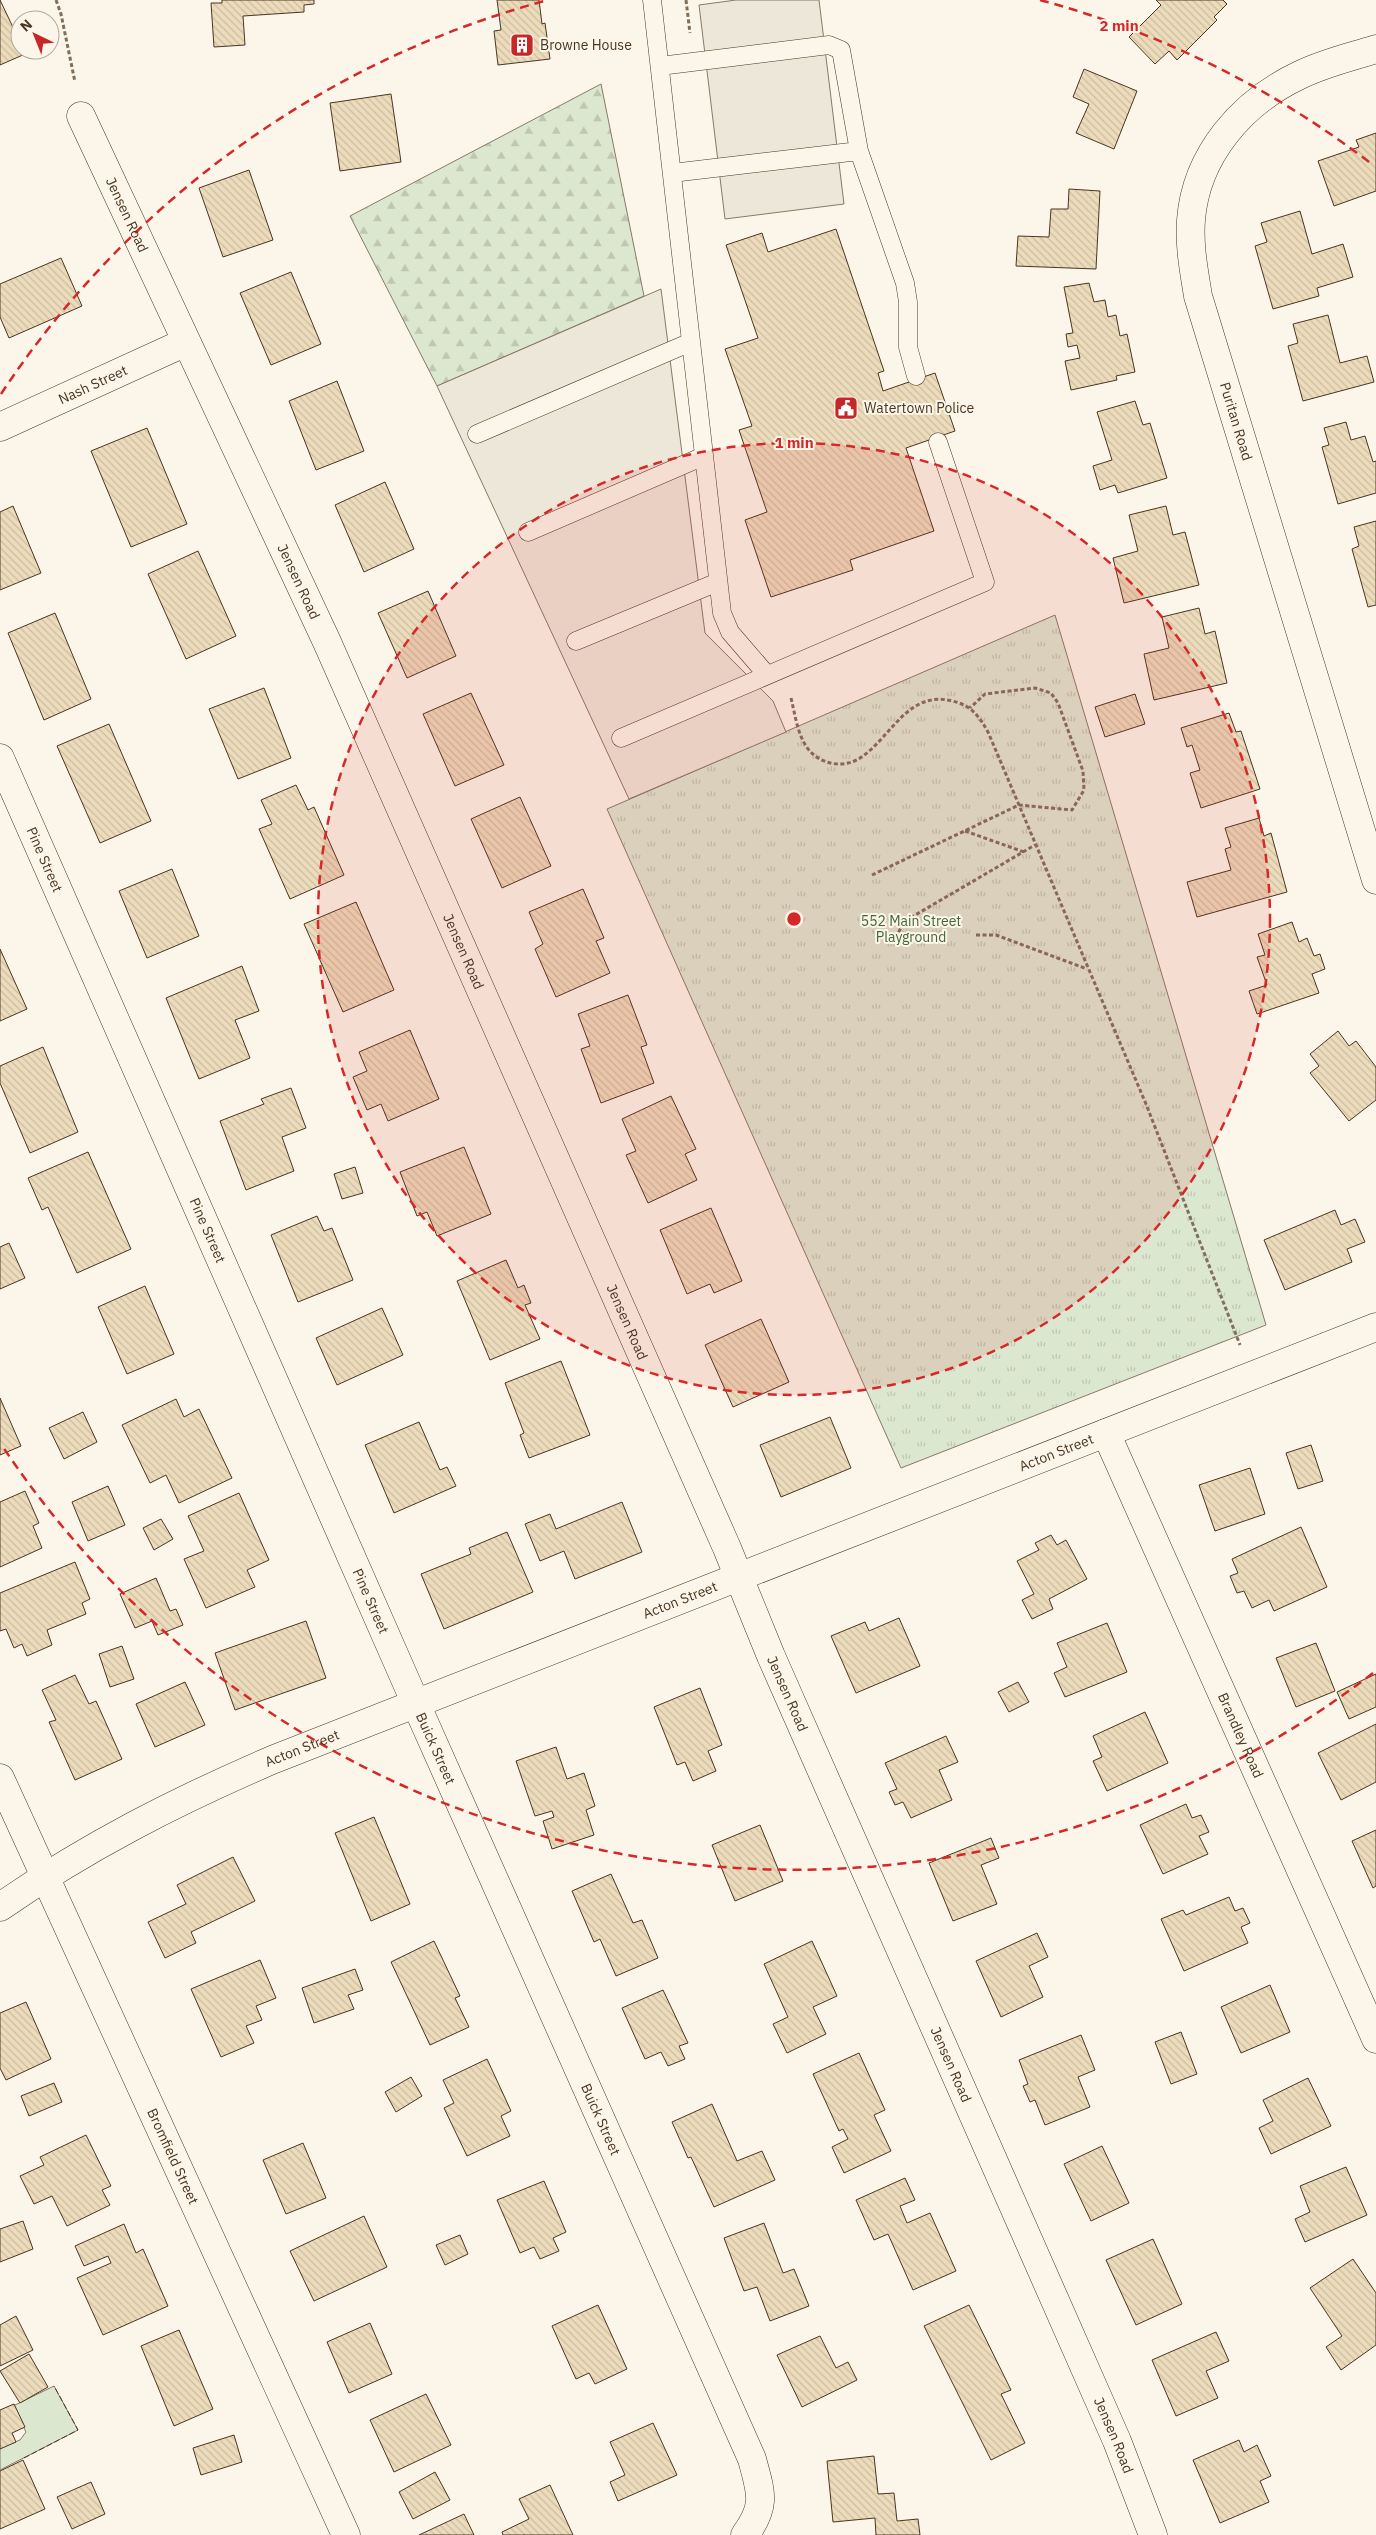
<svg xmlns="http://www.w3.org/2000/svg" width="1376" height="2535" font-family="'IBM Plex Sans',sans-serif">
	<style>
		.grass { fill: #dce7d0; stroke: #887966 }
		.forest { fill: url(#forest-firs); stroke: #887966 }
		.park { fill: url(#park-tufts); stroke: #887966 }
		.parking { fill: #ede7d9; stroke: #887966 }
		.building { fill: url(#building-back-hatch); stroke: #4a3520 }
		.lines { fill: none; stroke-linecap: round; stroke-linejoin: round }
		.lane-casing { stroke: #4a3520; stroke-width: 19 }
		.street-casing { stroke: #4a3520; stroke-width: 29 }
		.path { stroke: #7f6f5c; stroke-width: 3; stroke-dasharray: 4 2.5; stroke-linecap: butt }
		.lane { stroke: #fbf6e9; stroke-width: 18 }
		.street { stroke: #fbf6e9; stroke-width: 28 }
		.fence { stroke: #4a3520; stroke-width: 1; stroke-dasharray: 6 2.5; stroke-linecap: butt }
		.ring { fill: none; stroke: #d62828; stroke-width: 2.5; stroke-dasharray: 9 6 }
		.labels { text-anchor: middle; stroke-width: 4; stroke-linejoin: round; paint-order: stroke }
		.poi-label { font-size: 14px; fill: #4a3520; stroke: #fbf6e9; text-anchor: start }
		.street-label { font-size: 14px; fill: #4a3520; stroke: #fbf6e9 }
		.park-label { font-size: 14px; fill: #436837; stroke: #fbf6e9 }
		.centre { fill: #d62828; stroke: #fbf6e9; stroke-width: 2.5 }
		.ring-label { font-size: 15px; text-anchor: middle; font-weight: bold; fill: #d62828; stroke: #fbf6e9; stroke-width: 4; stroke-linejoin: round; paint-order: stroke }
	</style>
	<defs>
		<pattern id="forest-firs" width="22" height="20" patternUnits="userSpaceOnUse" patternTransform="scale(1.25)"><rect width="22" height="20" fill="#dce7d0"/><path d="M5 1l3.5 6h-7zM16 11l3.5 6h-7z" fill="#bec7b2"/></pattern>
		<pattern id="park-tufts" width="24" height="20" patternUnits="userSpaceOnUse" patternTransform="scale(1.25)"><rect width="24" height="20" fill="#dce7d0"/><path d="M3 7l-1-3M5 7V3M7 7l1-3M15 17l-1-3M17 17v-4M19 17l1-3" fill="none" stroke="#bec7b2"/></pattern>
		<pattern id="building-back-hatch" width="6" height="6" patternUnits="userSpaceOnUse" patternTransform="scale(1.25)"><rect width="6" height="6" fill="#ecdcbc"/><path d="M-1 5l2 2M0 0l6 6M5-1l2 2" fill="none" stroke="#ccbda1"/></pattern>
	</defs>
	<rect width="100%" height="100%" fill="#fbf6e9"/>
	<path class="grass" d="M54 2386 78 2430 0 2470V2448L20 2440 26 2432 13 2406Z"/>
	<path class="forest" d="M601 84 644 296 437 386 350 216Z"/>
	<path class="park" d="M1055 615 1266 1325 901 1468 607 809Z"/>
	<path class="parking" d="M736 0H819L844 204 725 219 699 5Z
		M661 289 705 633 773 701 786 732 629 799 437 386Z"/>
	<path class="building" d="M0 0 20 42V50H24L25 54 0 65Z
		M222 0H314V4L304 5V12L243 16 245 45 214 47 211 3H222Z
		M497 0H539L542 24 545 23 550 59 498 65 494 31 501 30Z
		M1156 0H1223L1227 4 1214 17 1217 20 1177 60 1169 51 1155 64 1129 37 1161 5Z
		M1084 69 1137 91 1114 149 1076 133 1089 104 1073 97Z
		M391 94 401 162 340 171 330 103Z
		M1376 133V191L1334 206 1318 161 1359 147 1356 140Z
		M249 170 273 240 223 257 199 188Z
		M1069 189 1100 191 1096 269 1016 266 1018 236 1049 237 1051 209H1068Z
		M1300 211 1312 254 1343 244 1353 277 1317 288 1319 296 1273 309 1255 246 1267 242 1261 223Z
		M836 229 884 371 878 373 883 391 935 373 955 431 906 448 934 531 850 560 853 570 771 597 745 520 767 512 739 430 752 426 725 349 758 338 726 245 762 233 768 252Z
		M61 258 82 306 9 338 0 317V284Z
		M291 272 321 344 271 365 240 293Z
		M1089 283 1094 302 1105 300 1108 317 1116 315 1120 336 1127 334 1135 372 1116 376 1117 380 1071 390 1065 361 1080 358 1077 345 1068 347 1066 334 1073 333 1064 287Z
		M1328 315 1340 363 1367 356 1374 382 1303 401 1288 346 1298 343 1293 324Z
		M337 381 364 451 316 470 289 401Z
		M1135 401 1143 425 1150 423 1167 478 1118 493 1115 485 1100 490 1093 466 1112 460 1097 412Z
		M1346 422 1351 440 1365 436 1373 462 1376 461V493L1338 504 1322 447 1329 445 1324 428Z
		M147 428 187 524 131 547 91 451Z
		M385 482 414 549 364 572 335 505Z
		M13 506 41 573 0 590V512Z
		M1166 506 1173 535 1185 532 1199 585 1124 603 1113 558 1138 551 1129 515Z
		M1376 521V605L1368 607 1352 549 1359 546 1354 527Z
		M198 551 236 636 186 659 148 574Z
		M428 591 456 656 407 678 378 613Z
		M1199 608 1205 634 1215 631 1227 683 1154 700 1144 654 1169 648 1162 617Z
		M55 613 91 699 44 720 8 633Z
		M264 688 291 758 238 779 209 709Z
		M471 693 504 765 455 786 423 714Z
		M1135 694 1145 724 1105 737 1095 707Z
		M1229 713 1236 732 1241 731 1260 789 1201 808 1190 773 1200 770 1192 745 1187 747 1181 728Z
		M109 724 151 821 100 843 57 746Z
		M296 785 308 810 314 807 344 875 290 899 259 829 272 824 261 800Z
		M520 797 551 866 502 888 471 819Z
		M1259 818 1264 836 1271 833 1287 892 1197 917 1187 882 1231 870 1225 849 1231 847 1225 828Z
		M172 869 199 936 147 958 119 891Z
		M583 889 604 938 596 941 610 973 556 997 535 949 543 944 529 912Z
		M356 902 394 990 343 1012 304 924Z
		M1292 922 1299 942 1307 938 1314 956 1320 954 1325 969 1312 974 1319 993 1257 1014 1249 991 1267 985 1257 957 1265 955 1258 934Z
		M0 949 27 1009 0 1021Z
		M242 966 259 1011 235 1020 250 1058 199 1079 166 998Z
		M628 995 647 1045 641 1047 654 1083 601 1103 581 1049 590 1046 578 1014Z
		M410 1030 439 1099 388 1121 381 1104 367 1110 353 1077 367 1071 359 1052Z
		M1338 1031 1349 1046 1356 1041 1376 1067V1100L1349 1121 1310 1073 1319 1066 1310 1054Z
		M43 1047 78 1132 30 1153 0 1083V1066Z
		M291 1088 306 1128 282 1137 294 1171 246 1190 220 1121 264 1104 261 1099Z
		M671 1096 696 1149 685 1154 697 1180 648 1203 626 1155 636 1151 622 1119Z
		M464 1147 491 1214 437 1236 427 1212 417 1216 400 1172Z
		M88 1152 131 1249 77 1273 48 1207 42 1210 28 1178Z
		M355 1167 363 1193 342 1199 334 1174Z
		M711 1208 742 1281 714 1293 710 1284 687 1294 660 1230Z
		M1335 1210 1341 1225 1355 1219 1365 1242 1347 1249 1352 1262 1285 1290 1264 1240Z
		M317 1216 324 1231 332 1228 353 1280 298 1302 271 1235Z
		M9 1243 25 1278 0 1289V1247Z
		M506 1260 518 1288 524 1285 531 1303 525 1305 540 1339 490 1360 457 1281Z
		M145 1286 174 1354 127 1374 98 1307Z
		M382 1308 403 1355 337 1385 316 1338Z
		M761 1319 789 1382 733 1407 705 1345Z
		M561 1361 590 1435 529 1458 520 1435 524 1433 505 1383Z
		M0 1398 21 1446 0 1455Z
		M176 1399 184 1417 199 1409 232 1478 179 1503 166 1475 150 1483 122 1425Z
		M83 1412 97 1442 64 1459 49 1428Z
		M830 1417 851 1468 781 1497 760 1445Z
		M419 1422 440 1470 447 1467 456 1486 394 1513 365 1445Z
		M1311 1445 1323 1481 1298 1489 1286 1453Z
		M1250 1468 1265 1514 1215 1531 1199 1485Z
		M108 1486 125 1525 88 1541 72 1502Z
		M25 1491 39 1523 33 1526 42 1548 0 1567V1502Z
		M239 1493 269 1560 247 1570 255 1587 206 1608 184 1559 204 1551 188 1516Z
		M622 1502 642 1552 575 1579 564 1551 540 1561 525 1524 550 1514 556 1529Z
		M161 1519 173 1539 154 1550 143 1528Z
		M1301 1527 1327 1587 1274 1611 1269 1600 1252 1608 1244 1591 1237 1593 1230 1576 1238 1573 1232 1559Z
		M507 1532 533 1592 444 1629 421 1574 471 1554 469 1548Z
		M1051 1535 1057 1545 1066 1540 1087 1579 1049 1599 1053 1609 1032 1619 1022 1600 1034 1594 1017 1561 1039 1550 1035 1543Z
		M75 1562 90 1599 82 1603 86 1614 47 1630 52 1645 27 1656 22 1644 14 1648 6 1629 0 1631V1593Z
		M156 1578 170 1611 176 1609 183 1625 158 1635 152 1621 135 1628 120 1594Z
		M899 1618 920 1666 856 1693 831 1636 865 1622 869 1631Z
		M306 1621 326 1678 235 1710 215 1653Z
		M1107 1623 1127 1672 1065 1697 1054 1673 1067 1667 1057 1643Z
		M1316 1643 1335 1691 1296 1707 1276 1658Z
		M122 1646 134 1679 110 1687 99 1654Z
		M1376 1674V1707L1349 1719 1337 1692Z
		M75 1675 89 1704 96 1701 122 1759 75 1780 49 1722 56 1720 42 1690Z
		M185 1682 205 1725 155 1747 136 1704Z
		M1018 1682 1029 1702 1009 1712 998 1692Z
		M700 1688 722 1745 708 1751 716 1771 693 1781 685 1762 677 1765 654 1707Z
		M1145 1712 1168 1763 1107 1791 1093 1761 1102 1757 1093 1736Z
		M1376 1724V1782L1341 1800 1318 1753Z
		M946 1736 958 1762 939 1770 952 1800 911 1818 903 1802 895 1805 889 1792 897 1789 885 1763Z
		M556 1747 567 1779 584 1773 595 1806 586 1810 594 1835 552 1849 543 1821 554 1817 552 1811 535 1816 516 1761Z
		M1186 1804 1192 1818 1201 1815 1209 1832 1199 1836 1208 1854 1163 1874 1140 1825Z
		M374 1817 410 1904 371 1921 335 1833Z
		M760 1825 783 1881 735 1901 712 1845Z
		M1376 1830V1886L1373 1888 1352 1841Z
		M991 1838 999 1858 981 1865 997 1904 953 1921 929 1863Z
		M233 1857 255 1901 191 1932 196 1943 165 1958 148 1922 186 1904 177 1885Z
		M611 1874 633 1923 642 1920 658 1958 616 1976 600 1939 594 1942 572 1891Z
		M1229 1897 1235 1911 1243 1908 1250 1923 1241 1927 1248 1943 1184 1971 1161 1919 1183 1910 1186 1915Z
		M1037 1933 1048 1957 1029 1966 1043 1997 1001 2017 976 1961Z
		M434 1941 460 1996 455 1998 469 2027 430 2045 391 1962Z
		M812 1941 837 1996 813 2007 826 2034 787 2053 773 2024 788 2017 764 1964Z
		M260 1960 276 1998 256 2006 262 2020 246 2026 254 2043 221 2057 191 1989Z
		M355 1969 363 1990 348 1995 354 2009 314 2023 302 1988Z
		M1270 1985 1290 2032 1241 2053 1221 2007Z
		M663 1990 688 2043 679 2046 685 2059 668 2066 661 2052 645 2059 622 2008Z
		M26 2002 51 2059 6 2080 0 2068V2013Z
		M1181 2032 1197 2074 1171 2084 1155 2042Z
		M1081 2035 1095 2070 1078 2077 1090 2107 1045 2125 1035 2100 1030 2102 1023 2086 1028 2084 1019 2060Z
		M859 2053 885 2110 874 2115 891 2151 844 2173 832 2147 848 2139 843 2129 839 2131 813 2074Z
		M487 2059 511 2111 501 2116 510 2136 467 2156 444 2108 454 2103 443 2080Z
		M411 2077 422 2096 396 2112 385 2092Z
		M1308 2078 1331 2126 1271 2154 1259 2128 1273 2121 1263 2100Z
		M54 2083 62 2102 29 2116 21 2096Z
		M712 2104 737 2161 762 2151 775 2180 714 2207 691 2157 688 2158 672 2122Z
		M86 2135 111 2186 102 2190 110 2205 67 2226 52 2196 34 2204 20 2176 44 2165 40 2157Z
		M303 2143 326 2198 286 2214 263 2160Z
		M1102 2146 1129 2203 1091 2221 1064 2164Z
		M1346 2167 1367 2215 1305 2242 1295 2219 1310 2212 1300 2186Z
		M905 2178 915 2200 900 2206 907 2223 930 2213 956 2271 913 2290 888 2234 874 2240 856 2200Z
		M544 2181 566 2232 553 2238 559 2251 540 2259 534 2247 520 2253 497 2200Z
		M364 2216 387 2267 314 2301 290 2251Z
		M23 2221 33 2249 0 2262V2229Z
		M764 2223 783 2273 794 2269 809 2306 770 2321 757 2287 744 2291 724 2238Z
		M124 2224 136 2253 143 2249 168 2306 103 2335 77 2278 111 2263 108 2256 84 2266 75 2246Z
		M460 2235 468 2254 445 2265 436 2245Z
		M1153 2239 1182 2304 1136 2325 1106 2260Z
		M1353 2259 1376 2293V2345L1341 2370 1326 2347 1342 2336 1310 2288Z
		M598 2305 627 2369 595 2384 589 2373 576 2379 552 2326Z
		M969 2305 1011 2390 1001 2394 1025 2443 991 2460 924 2326Z
		M16 2316 33 2350 0 2366V2325Z
		M370 2323 392 2374 349 2393 327 2342Z
		M179 2330 213 2409 174 2426 141 2346Z
		M1216 2332 1229 2361 1206 2371 1218 2398 1176 2416 1152 2360Z
		M820 2336 836 2368 848 2362 857 2380 802 2407 777 2355Z
		M29 2354 48 2387 20 2403 0 2371Z
		M426 2394 451 2445 394 2472 370 2420Z
		M14 2404 25 2427 12 2433 16 2442 0 2449V2410Z
		M653 2423 677 2475 618 2501 610 2482 625 2475 610 2442Z
		M234 2435 242 2462 201 2475 193 2448Z
		M1239 2440 1244 2452 1257 2445 1271 2476 1260 2481 1269 2502 1220 2523 1193 2460Z
		M874 2456 878 2494 894 2493 897 2521 918 2519 920 2535H876L875 2518 833 2522 827 2461Z
		M23 2460 45 2509 0 2529V2471Z
		M435 2472 450 2500 413 2519 399 2492Z
		M91 2482 105 2514 72 2529 57 2497Z
		M550 2485 573 2535H503L502 2532 529 2519 519 2499Z
		M464 2514 474 2535H419Z"/>
	<g class="lines">
		<g class="lane-casing">
			<path id="lane" d="M652 0 722 613 730 632 767 675
				M660 66 829 45 841 50 859 151 905 283 908 302V347L916 376
				M672 173 859 151
				M477 434 691 342
				M528 532 704 456
				M576 641 718 582
				M621 738 985 582 938 442"/>
		</g>
		<g class="street-casing">
			<g id="street">
				<path id="s1" d="M1376 49C1351 57 1324 63 1300 75 1242 102 1196 155 1191 220 1189 246 1194 271 1198 296L1376 880"/>
				<path id="s2" d="M81 116 327 642 727 1548 771 1656 1117 2441 1153 2535"/>
				<path id="s3" d="M0 427 186 342"/>
				<path id="s4" d="M0 758 416 1704 752 2459C761 2493 767 2505 745 2535"/>
				<path id="s5" d="M1106 1433 1376 2039"/>
				<path id="s6" d="M0 1778 346 2535"/>
				<path id="s7" d="M0 1907C88 1846 175 1802 272 1760L1376 1327"/>
			</g>
		</g>
		<path class="path" d="M56 0 61 14 75 82
			M686 0 690 33
			M791 698C795 714 797 732 806 746 818 765 845 770 863 756 892 735 909 690 952 701 971 705 979 716 988 732L1146 1104 1240 1345
			M965 831 1024 852
			M872 875 1019 805 1072 810 1084 790 1083 771 1058 703 1051 693 1035 688 985 694 970 708
			M976 935H996L1087 969
			M897 945 898 933 905 921 1035 845"/>
		<use href="#lane" class="lane"/>
		<use href="#street" class="street"/>
		<path class="fence" d="M24 2458 78 2430 54 2386"/>
	</g>
	<circle cx="794" cy="919" r="476" fill="#d62828" fill-opacity=".12"/>
	<g class="ring">
		<circle cx="794" cy="919" r="476"/>
		<path d="M1373 1673A951 951 0 0 1 1 1444M1 394A951 951 0 0 1 548 0M1040 0A951 951 0 0 1 1373 165"/>
	</g>
	<defs>
		<g id="building-square" transform="scale(1.25)"><rect x="-9" y="-9" width="18" height="18" rx="4" fill="#c62828" stroke="#fbf6e9"/><path d="M-4-6H4V6H1V3H-1V6H-4ZM-2.5-4.3h1.7v1.8h-1.7ZM.8-4.3h1.7v1.8H.8ZM-2.5-1h1.7V.8h-1.7ZM.8-1h1.7V.8H.8Z" fill="#fff"/></g>
		<g id="civic-square" transform="scale(1.25)"><rect x="-9" y="-9" width="18" height="18" rx="4" fill="#c62828" stroke="#fbf6e9"/><path d="M-.6-6.5H3V-4.5H.6V-3L4-1V1h2V6H-6V1h2V-1L-.6-3ZM-1.2 2.5V6h2.4V2.5Z" fill="#fff"/></g>
	</defs>
	<g fill-rule="evenodd">
		<use href="#building-square" x="522" y="45"/>
		<use href="#civic-square" x="846" y="408"/>
	</g>
	<g class="labels">
		<g class="poi-label">
			<text x="540" y="50">Browne House</text>
			<text x="864" y="413">Watertown Police</text>
		</g>
		<g class="street-label">
			<text dy="5" stroke="none"><textPath href="#s2" startOffset="109">Jensen Road</textPath></text>
			<text dy="5" stroke="none"><textPath href="#s3" startOffset="102">Nash Street</textPath></text>
			<text dy="5" stroke="none"><textPath href="#s1" startOffset="478">Puritan Road</textPath></text>
			<text dy="5" stroke="none"><textPath href="#s2" startOffset="514">Jensen Road</textPath></text>
			<text dy="5" stroke="none"><textPath href="#s4" startOffset="111">Pine Street</textPath></text>
			<text dy="5" stroke="none"><textPath href="#s2" startOffset="919">Jensen Road</textPath></text>
			<text dy="5" stroke="none"><textPath href="#s4" startOffset="516">Pine Street</textPath></text>
			<text dy="5" stroke="none"><textPath href="#s2" startOffset="1324">Jensen Road</textPath></text>
			<text dy="5" stroke="none"><textPath href="#s7" startOffset="1152">Acton Street</textPath></text>
			<text dy="5" stroke="none"><textPath href="#s7" startOffset="748">Acton Street</textPath></text>
			<text dy="5" stroke="none"><textPath href="#s4" startOffset="921">Pine Street</textPath></text>
			<text dy="5" stroke="none"><textPath href="#s2" startOffset="1729">Jensen Road</textPath></text>
			<text dy="5" stroke="none"><textPath href="#s5" startOffset="331">Brandley Road</textPath></text>
			<text dy="5" stroke="none"><textPath href="#s7" startOffset="342">Acton Street</textPath></text>
			<text dy="5" stroke="none"><textPath href="#s4" startOffset="1082">Buick Street</textPath></text>
			<text dy="5" stroke="none"><textPath href="#s2" startOffset="2134">Jensen Road</textPath></text>
			<text dy="5" stroke="none"><textPath href="#s4" startOffset="1488">Buick Street</textPath></text>
			<text dy="5" stroke="none"><textPath href="#s6" startOffset="416">Bromfield Street</textPath></text>
			<text dy="5" stroke="none"><textPath href="#s2" startOffset="2539">Jensen Road</textPath></text>
		</g>
		<g class="park-label">
			<text x="911" y="926">552 Main Street<tspan x="911" dy="16">Playground</tspan></text>
		</g>
	</g>
	<circle cx="794" cy="919" r="8" class="centre"/>
	<g class="ring-label">
		<text x="1119" y="31">2 min</text>
		<text x="794" y="448">1 min</text>
	</g>
	<g transform="translate(35 35) rotate(317)"><circle r="24" fill="#fbf6e9" stroke="#b4a999"/>
	<path d="M0-4L9 19L0 12L-9 19Z" fill="#c62828"/>
	<text y="-8" font-size="14" font-weight="bold" text-anchor="middle" fill="#4a3520">N</text>
	</g>
</svg>
